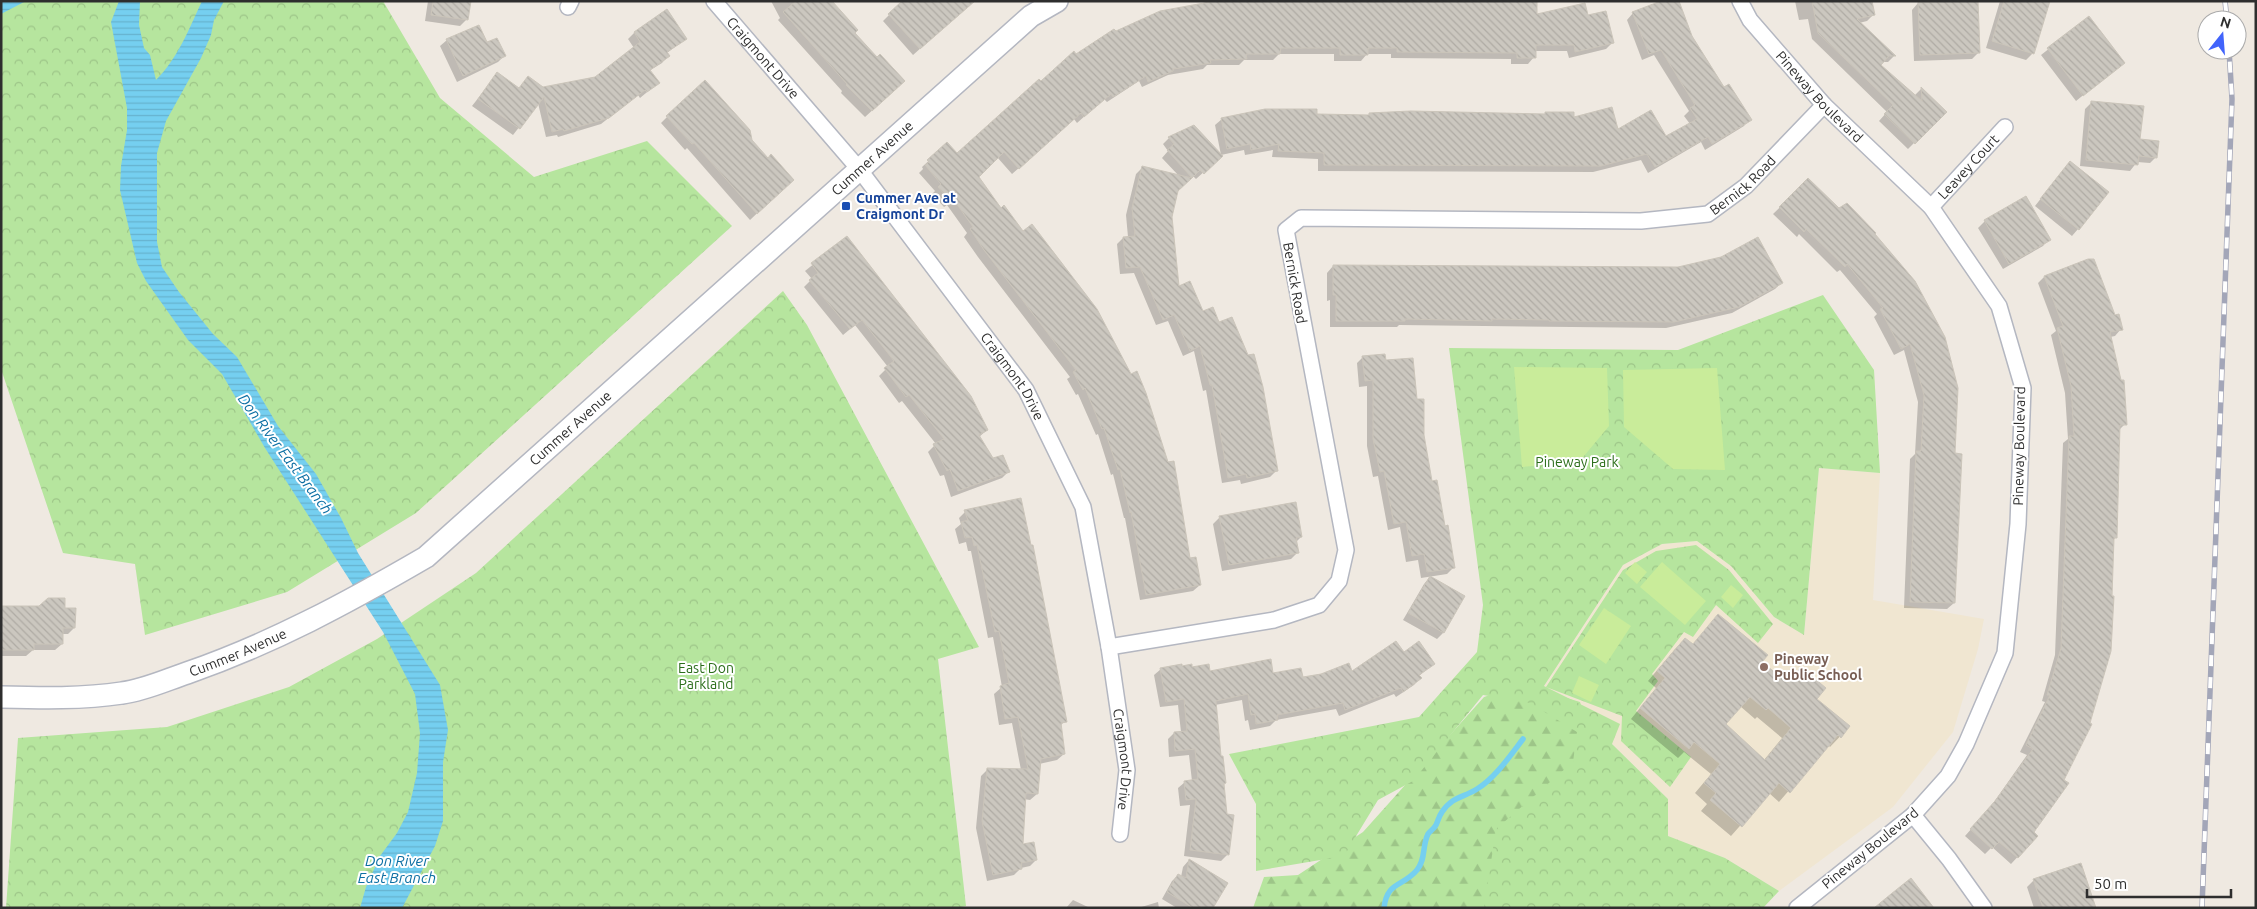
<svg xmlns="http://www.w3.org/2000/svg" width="2257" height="909" font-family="Ubuntu,sans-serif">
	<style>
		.education { fill: #f0e6d1 }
		.forest { fill: url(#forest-firs) }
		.park { fill: url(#park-crowns) }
		.pitch { fill: #c9ec9a }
		.water { fill: url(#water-rules) }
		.shadow { fill: #0003; fill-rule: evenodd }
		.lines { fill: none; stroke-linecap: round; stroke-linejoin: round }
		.stream { stroke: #75cff0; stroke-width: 5.5 }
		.building { fill: url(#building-back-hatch); stroke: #cbc5ba; fill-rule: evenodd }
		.street-casing { stroke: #b4b7c1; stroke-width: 18 }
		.secondary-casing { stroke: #b4b7c1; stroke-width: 24 }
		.street { stroke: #fff; stroke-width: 15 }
		.secondary { stroke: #fff; stroke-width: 21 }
		.rail-casing { stroke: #a3a6b8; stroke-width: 5.5 }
		.rail { stroke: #fff; stroke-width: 4; stroke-dasharray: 11; stroke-linecap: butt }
		.transit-dot { fill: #1a4fb4; stroke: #fff; stroke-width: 2 }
		.education-dot { fill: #8d6e63; stroke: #fff; stroke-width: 2 }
		.labels { text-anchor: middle; stroke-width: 4; stroke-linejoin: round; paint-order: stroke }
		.street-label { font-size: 14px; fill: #2e2e2e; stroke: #fff }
		.transit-label { font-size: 14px; font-weight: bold; fill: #164399; stroke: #fff; text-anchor: start }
		.park-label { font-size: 14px; fill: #2c6e1b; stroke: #fff }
		.education-label { font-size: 14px; font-weight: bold; fill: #785e54; stroke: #fff; text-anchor: start }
		.water-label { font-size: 15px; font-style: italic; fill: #0d6fa3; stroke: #fff }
	</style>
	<defs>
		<pattern id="forest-firs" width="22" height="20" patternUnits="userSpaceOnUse" patternTransform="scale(1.25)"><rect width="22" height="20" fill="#b6e59e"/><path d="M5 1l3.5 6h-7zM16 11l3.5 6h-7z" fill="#9dc588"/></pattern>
		<pattern id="park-crowns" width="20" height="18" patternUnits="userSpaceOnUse" patternTransform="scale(1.25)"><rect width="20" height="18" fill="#b6e59e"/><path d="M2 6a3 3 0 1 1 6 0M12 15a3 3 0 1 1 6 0" fill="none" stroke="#9dc588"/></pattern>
		<pattern id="water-rules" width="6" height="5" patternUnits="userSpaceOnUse" patternTransform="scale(1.25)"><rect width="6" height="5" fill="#75cff0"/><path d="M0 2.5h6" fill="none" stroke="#66b2ce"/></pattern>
		<pattern id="building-back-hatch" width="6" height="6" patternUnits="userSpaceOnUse" patternTransform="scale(1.25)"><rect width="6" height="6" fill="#cbc7bf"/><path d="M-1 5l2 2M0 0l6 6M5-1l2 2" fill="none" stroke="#afaba4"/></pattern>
	</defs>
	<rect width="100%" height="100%" fill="#efe9e1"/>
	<path class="education" d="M1819 468 1880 473 1873 600 1984 619 1978 649 1953 732 1893 807 1779 891 1725 858 1667 836 1668 799 1612 744 1544 686 1623 565 1662 544 1697 541 1731 566 1774 617 1804 635Z"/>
	<path class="forest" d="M1522 684 1580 702 1600 761 1490 908H1253L1264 877 1298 875 1363 832 1484 697Z"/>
	<path class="park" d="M1 1H383L440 98 534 177 647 141 732 226 416 513 287 592 145 635 135 564 63 553 1 369Z
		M783 291 807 325 979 647 938 659 966 906 957 908H6L18 738 167 727 289 687 377 639 476 573Z
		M1823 295 1874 370 1880 473 1819 468 1804 635 1774 617 1731 566 1697 541 1662 544 1623 565 1544 686 1546 687 1623 570 1656 551 1696 545 1729 570 1773 624 1758 643 1716 605 1693 637 1684 632 1652 674 1658 681 1636 711 1691 757 1670 787 1621 741 1622 716 1546 687 1620 724 1612 744 1668 799V836L1725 858 1779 891 1763 908H1484L1496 829 1573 762 1577 732 1530 703 1483 695 1413 781 1378 800 1344 856 1256 871V804L1229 754 1419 717 1477 652 1483 605 1449 348 1678 350Z"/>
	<path class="pitch" d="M1514 367 1607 368 1609 426 1579 462 1522 467Z
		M1717 368 1725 470 1673 469 1624 427 1623 370Z
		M1635 562 1647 572 1637 584 1625 573Z
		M1662 562 1706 601 1685 625 1640 587Z
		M1731 585 1743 595 1733 608 1721 597Z
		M1604 608 1631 626 1606 664 1579 645Z
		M1579 676 1599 685 1591 702 1572 693Z"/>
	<path class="water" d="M1 1H26L1 14Z
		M119 1H140L139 25 144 48 150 55 156 80C178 58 189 29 202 1H224L214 20 211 35 201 58 166 121 157 153V242L162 267 179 292 213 334 237 357 278 426 316 474 341 518 358 553 440 685 448 730 443 762V821L435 846 402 908H360L366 887 380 856 397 833 408 812 417 773 420 733 415 694 383 632 265 448 222 374 188 340 146 281 137 263 120 190 121 166 127 130V108L111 22Z"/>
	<path class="shadow" d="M428 1H469L467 19 460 26 425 21Z
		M771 1H825L897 88 865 117 841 93 842 91 778 20 780 18Z
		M974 1 913 55 883 21 889 15Z
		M1210 1H1536V16H1587L1612 43 1606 49 1569 58 1567 51H1534V57L1528 64H1511V59L1391 58V54H1367L1361 61H1334V54H1279L1273 60H1244L1239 65H1207L1203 69 1168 75 1142 87 1139 81 1107 102 1104 99 1077 123 1074 119 1012 174 997 157 977 177 1189 559 1200 585 1193 591 1140 600 1125 518H1124L1113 474 1111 475 1098 434 1096 435 1078 394 1076 395 1067 379 1070 377 978 257 964 237 967 233 947 205 944 207 932 194 935 191 919 173 923 169 922 167 947 144 957 155 1041 82 1076 56 1115 32 1207 4Z
		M1795 1H1871L1873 15 1867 21 1859 23 1894 56 1888 62H1882L1880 65 1914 96 1921 89 1945 112 1908 149 1879 121 1887 112 1812 39 1808 19 1799 20Z
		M2000 1H2039L2047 4 2032 54 2026 60 1986 48Z
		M1918 3 1979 52 1972 59 1914 61 1912 10Z
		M666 11 685 39 667 53 668 56 662 63 649 71 658 83 640 98 638 95 601 124 558 137 557 135 546 137 538 103 513 135 472 106 497 74 518 89 528 78 543 88 596 78 634 48 628 39 634 33Z
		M1633 13 1691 36 1724 89 1750 119 1744 126 1705 150 1701 142 1648 173 1641 160 1593 172 1318 171V159L1272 157 1273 150 1245 155 1244 150 1221 155 1215 125 1222 119 1368 116 1370 114H1545L1573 118 1617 131 1666 138 1690 124 1684 116 1689 111 1654 55 1642 60 1627 20Z
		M2088 18 2123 63 2076 101 2041 55Z
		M447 40 487 44 504 56 498 62 457 82 440 46Z
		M2092 102 2139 140 2156 157 2150 163 2137 162 2130 171 2080 166 2085 109Z
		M667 117 750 140 768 159 792 180 750 220 687 148 685 150 661 123Z
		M1169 138 1215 162 1196 179 1193 176 1177 191 1171 217 1178 288 1277 470 1270 477 1241 484 1240 480 1222 483 1206 390 1203 391 1194 351 1183 356 1168 321 1156 325 1134 273 1120 274 1117 244 1123 238 1128 237 1126 215 1136 174 1142 168 1179 176 1162 158 1168 151 1163 144Z
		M2064 169 2078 229 2072 236 2035 206Z
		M1808 180 1839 210 1874 233 1954 454V603L1947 609 1904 608 1910 459 1915 454 1918 402 1904 350 1894 355 1874 317 1877 314 1840 270 1837 272 1799 234 1797 237 1773 214Z
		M2025 198 2049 239 2043 246 2003 269 1978 228 1985 221Z
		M846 238 987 430 979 437 992 460 1008 472 1002 478 951 497 944 475 940 476 928 452 936 444 902 401 899 403 879 376 888 367 855 325 843 335 804 287 812 279 805 271Z
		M1333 266 1678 268 1781 283 1775 289 1732 313 1666 328 1399 325 1397 327H1330V300L1327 301V273Z
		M2044 277 2114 316 2121 329 2115 336 2110 337 2125 424 2118 431 2115 538 2113 541 2089 724 2032 832 2037 836 2011 864 1992 847 1985 854 1965 836 1989 809 2027 755 2020 752 2045 702 2042 701 2055 655 2063 443 2068 439 2065 393 2051 335 2056 331 2038 283Z
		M1363 357 1385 361 1416 400 1431 482 1454 567 1447 574 1421 578 1418 560 1406 562 1400 527 1388 530 1378 476 1373 477 1367 446V386L1359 387 1357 363Z
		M965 512 1065 721 1060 726 1064 754 1057 760 1039 764 1037 794 1030 800 1024 799 1021 846 1036 860 1030 866 1021 868 1014 875 987 881 976 828 981 776 988 769 1021 770 1012 723 999 725 994 694 1002 687 993 637 988 638 971 551H968L966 542 959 544 955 529 961 524 959 518Z
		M1220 517 1301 537 1296 542 1298 552 1291 559 1222 571 1213 524Z
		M1430 577 1463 596 1443 633 1437 639 1403 620 1424 584Z
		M1 607 64 609 74 628 68 634H62V644L55 650H33L26 656H1Z
		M1718 616 1760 662 1787 684 1792 679 1849 727 1830 747 1828 745 1779 802 1769 793 1731 836 1701 811 1707 804 1695 793 1711 774 1684 752 1678 758 1631 719 1656 688 1648 681 1675 649 1685 639 1692 645ZM1740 706 1755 719 1757 717 1782 738 1764 760 1725 725Z
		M1404 653 1433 664 1419 676 1420 678 1414 685 1396 697 1394 694 1339 716 1336 709 1276 720 1270 726 1250 730 1248 720 1245 721 1242 700 1215 705 1228 854 1221 861 1184 856 1190 805 1180 806 1178 788 1185 782 1192 781 1189 755 1169 757 1168 739 1174 733 1181 732 1178 705 1160 707 1154 675 1161 669 1191 668 1209 672 1272 674 1302 678 1352 673Z
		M1189 860 1211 908H1177L1162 899 1172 881 1178 875 1181 877 1183 867Z
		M2034 880 2094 908H2034L2027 887Z
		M1073 900 1090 908H1066Z
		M1158 902 1159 908H1138Z"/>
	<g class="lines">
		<path class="stream" d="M1384 908C1387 881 1403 887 1417 870 1426 859 1422 846 1428 834 1430 831 1434 829 1436 825 1438 821 1439 816 1442 812 1453 796 1463 798 1477 789 1495 778 1510 756 1523 739"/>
	</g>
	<path class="building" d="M433 1H471L468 20 431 15Z
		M796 1H832L858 30 855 33 877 57 880 54 905 81 872 111 846 85 847 84 783 12Z
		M902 1H975L920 49 888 14Z
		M1215 1H1537V14L1585 3 1588 15 1606 11 1614 43 1575 52 1574 45H1536V58H1517V53L1397 52V48H1368V55H1340V48H1281L1280 54H1246L1247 59 1210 60 1211 63 1173 69V71L1148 82 1146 76 1113 97 1111 94 1084 117 1081 113 1019 169 1004 152 979 177 1001 208 1004 205 1023 231 1032 224 1097 309 1131 374 1137 371 1146 393 1168 462 1174 461 1190 558 1196 557 1201 585 1146 595 1131 512 1130 513 1120 469 1118 470 1104 428 1102 429 1085 388 1083 390 1073 372 1076 370 984 250 970 229 973 227 954 200 951 202 938 187 941 184 925 165 929 162 927 160 947 142 957 153 1039 79 1041 81 1074 51 1076 54 1114 29 1116 31 1160 11Z
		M1661 1H1679L1692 36 1724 87 1729 84 1752 120 1712 144 1708 137 1655 167 1647 154 1601 166 1324 165V153L1278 151 1279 144 1251 150 1250 144 1227 149 1221 118 1265 109H1317V114L1369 115V113L1411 111 1545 114V112H1574V117L1612 107 1618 129 1651 110 1666 136 1697 119 1690 108 1695 105 1661 50 1649 54 1632 12Z
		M1812 1H1872L1875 15 1857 19 1896 56H1889L1881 65 1922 101 1921 87 1947 112 1915 144 1884 114 1893 105 1818 33Z
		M1978 1 1980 53 1920 55 1918 2Z
		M2004 1H2050L2034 54 1992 41Z
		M667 9 687 39 667 52 670 56 650 70 660 83 647 92 645 90 609 118 564 131 563 129 552 132 544 97 520 129 478 99 497 72 519 88 528 76 543 87 595 77 640 42 634 32Z
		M2089 16 2125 63 2083 96 2047 48Z
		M479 25 487 42 497 38 506 56 463 76 446 39Z
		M705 80 750 130 752 140 768 158 771 154 794 180 757 214 694 143 692 144 666 116Z
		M2091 101 2144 106 2140 139 2159 141 2157 158 2139 156 2138 165 2086 160Z
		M1194 125 1223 156 1204 174 1200 170 1192 178 1167 150 1174 144 1168 137Z
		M2070 161 2109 192 2079 230 2040 199Z
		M1142 166 1192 178 1178 191 1172 217 1179 286 1190 281 1203 311 1213 307 1219 322 1232 317 1248 355 1254 354 1263 387 1278 471 1247 478 1246 474 1228 478 1212 385H1210L1200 346 1190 351 1174 315 1163 320 1140 267 1126 268 1123 237 1135 236 1132 208Z
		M1808 178 1839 208 1847 203 1876 233 1875 234 1915 281 1945 337 1958 388 1955 453 1962 454 1955 603 1910 602 1916 451H1921L1924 395 1910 344 1901 349 1880 309 1883 308 1847 264 1845 267 1806 229 1804 232 1779 207Z
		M2026 196 2051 240 2009 264 1984 220Z
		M847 236 971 396 988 430 979 435 993 458 1003 455 1010 472 958 491 950 469 947 471 933 444 944 439 909 395 906 397 884 368 894 361 862 320 850 329 809 280 818 273 811 263Z
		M1758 237 1783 283 1739 307 1674 322 1549 321V320L1492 319V321L1405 319V321H1336V295H1333V265L1678 267 1721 257Z
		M2088 259H2094L2115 315 2119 314 2123 330 2110 332 2121 380H2124L2127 425H2120L2117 538H2114L2112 596H2114L2111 651 2090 723 2092 724 2064 780 2069 783 2034 832 2038 836 2018 858 1999 842 1992 849 1970 829 1995 801 2033 749 2026 745 2050 695H2047L2061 648 2069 436H2074L2071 386 2057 328 2063 326 2044 276Z
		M1385 354 1386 360 1413 358 1417 399H1424V435L1432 481 1437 480 1445 526 1448 525 1455 568 1427 572 1424 554 1412 556 1406 522 1394 524 1384 471 1380 472 1373 439V380L1365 381 1362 356Z
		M1021 498 1031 545H1033L1067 722 1061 723 1065 754 1041 759 1038 794 1026 793 1023 844 1034 842 1037 860 1021 863 1022 869 993 875 982 821 987 768 1028 769 1018 717 1005 719 1000 686 1009 683 999 631 995 632 977 545 974 546 972 537 965 538 961 522 968 520 964 510Z
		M1296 502 1302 537 1296 538 1299 553 1229 565 1219 516Z
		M1430 576 1465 596 1444 633 1408 613Z
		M48 598H65V608H76L75 628H63V644H34V650H1V606H39Z
		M1718 614 1768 655 1762 662 1788 683 1801 667 1826 688 1817 699 1850 726 1841 738 1838 735 1790 793 1779 783 1742 827 1710 800 1716 793 1704 783 1720 764 1694 742 1689 749 1640 708 1665 678 1657 671 1685 638 1693 644ZM1750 697 1766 710 1768 708 1791 728 1765 760 1726 724Z
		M1396 641 1404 652 1419 641 1435 664 1419 675 1422 678 1403 692 1401 688 1345 710 1343 703 1277 715 1278 720 1256 724 1255 714 1251 715 1248 694 1216 701 1221 756H1223L1226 783 1224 784 1227 814 1234 815 1229 855 1190 850 1196 799 1186 800 1184 781 1198 779 1195 749 1175 751 1174 732 1187 731 1184 699 1166 702 1160 668 1182 664V666L1192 664V667L1209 664 1210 671 1271 659 1273 673 1301 668 1303 677 1321 674 1349 663 1352 671Z
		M1189 859 1228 883 1213 908H1193L1167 892 1178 874 1186 878Z
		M2081 863 2096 908H2043L2033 879Z
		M1911 878 1934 908H1874L1891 894Z"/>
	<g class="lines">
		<g class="street-casing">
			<g id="street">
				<path id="s1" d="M714 1 859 169 1026 390 1083 507 1109 647 1127 770 1120 834"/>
				<path id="s2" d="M1740 1 1750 20 1824 105 1931 207 1999 306 2023 388 2018 524 2005 653 1966 744 1948 776 1913 815 1797 908"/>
				<path d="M568 7 571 1"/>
				<path id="s3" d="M1931 207 2005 127"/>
				<path id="s4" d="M1109 647 1274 620 1319 605 1339 581 1346 550 1286 230 1301 218 1641 221 1708 214 1746 186 1824 105"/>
				<path d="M1913 815 1949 859 1984 908"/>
			</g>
		</g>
		<g class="secondary-casing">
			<g id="secondary">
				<path id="s5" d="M1 697C41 698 83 699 122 693 145 690 166 680 187 673 273 643 347 603 426 557L1031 16 1057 1"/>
			</g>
		</g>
		<use href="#street" class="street"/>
		<use href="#secondary" class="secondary"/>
		<g class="rail-casing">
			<path id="rail" d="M2225 1 2227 20
				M2202 908 2232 99 2229 50"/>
		</g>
		<use href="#rail" class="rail"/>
	</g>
	<rect class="transit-dot" x="841" y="201" width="10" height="10" rx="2.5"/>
	<circle class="education-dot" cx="1764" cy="667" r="5"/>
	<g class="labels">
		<g class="street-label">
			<text dy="5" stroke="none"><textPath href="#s1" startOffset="75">Craigmont Drive</textPath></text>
			<text dy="5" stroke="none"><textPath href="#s2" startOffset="125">Pineway Boulevard</textPath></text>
			<text dy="5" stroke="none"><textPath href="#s5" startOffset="1054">Cummer Avenue</textPath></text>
			<text dy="5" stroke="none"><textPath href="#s3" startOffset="55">Leavey Court</textPath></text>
			<text dy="5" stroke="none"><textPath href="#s4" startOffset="1075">Bernick Road</textPath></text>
			<text transform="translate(1295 283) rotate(80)" y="5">Bernick Road</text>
			<text dy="5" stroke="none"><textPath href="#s1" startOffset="480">Craigmont Drive</textPath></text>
			<text dy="5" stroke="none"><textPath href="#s5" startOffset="649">Cummer Avenue</textPath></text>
			<text transform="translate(2019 446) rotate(-89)" y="5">Pineway Boulevard</text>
			<text dy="5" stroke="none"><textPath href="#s5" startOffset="244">Cummer Avenue</textPath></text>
			<text dy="5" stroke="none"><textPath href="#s1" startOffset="885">Craigmont Drive</textPath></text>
			<text transform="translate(1870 848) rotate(-39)" y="5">Pineway Boulevard</text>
		</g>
		<g class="transit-label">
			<text x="856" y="203">Cummer Ave at<tspan x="856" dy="16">Craigmont Dr</tspan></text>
		</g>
		<g class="park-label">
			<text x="1577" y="467">Pineway Park</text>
			<text x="706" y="673">East Don<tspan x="706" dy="16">Parkland</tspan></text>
		</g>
		<g class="education-label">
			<text x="1774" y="664">Pineway<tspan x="1774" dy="16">Public School</tspan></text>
		</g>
		<g class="water-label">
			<text transform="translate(285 454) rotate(53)" y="5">Don River East Branch</text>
			<text x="397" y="866">Don River<tspan x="397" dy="17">East Branch</tspan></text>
		</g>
	</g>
	<rect width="2257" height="909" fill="none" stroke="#2e2e2e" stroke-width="5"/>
	<g transform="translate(2222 35) rotate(17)"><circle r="24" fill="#ffffff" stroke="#ababab"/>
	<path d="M0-4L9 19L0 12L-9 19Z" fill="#4264fb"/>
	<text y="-8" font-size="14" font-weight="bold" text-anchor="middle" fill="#2e2e2e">N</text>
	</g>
	<path d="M2087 889v8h144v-8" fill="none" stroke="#2e2e2e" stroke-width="2.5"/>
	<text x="2094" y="889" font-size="15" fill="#2e2e2e" stroke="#ffffff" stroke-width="4" paint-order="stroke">50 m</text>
</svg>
